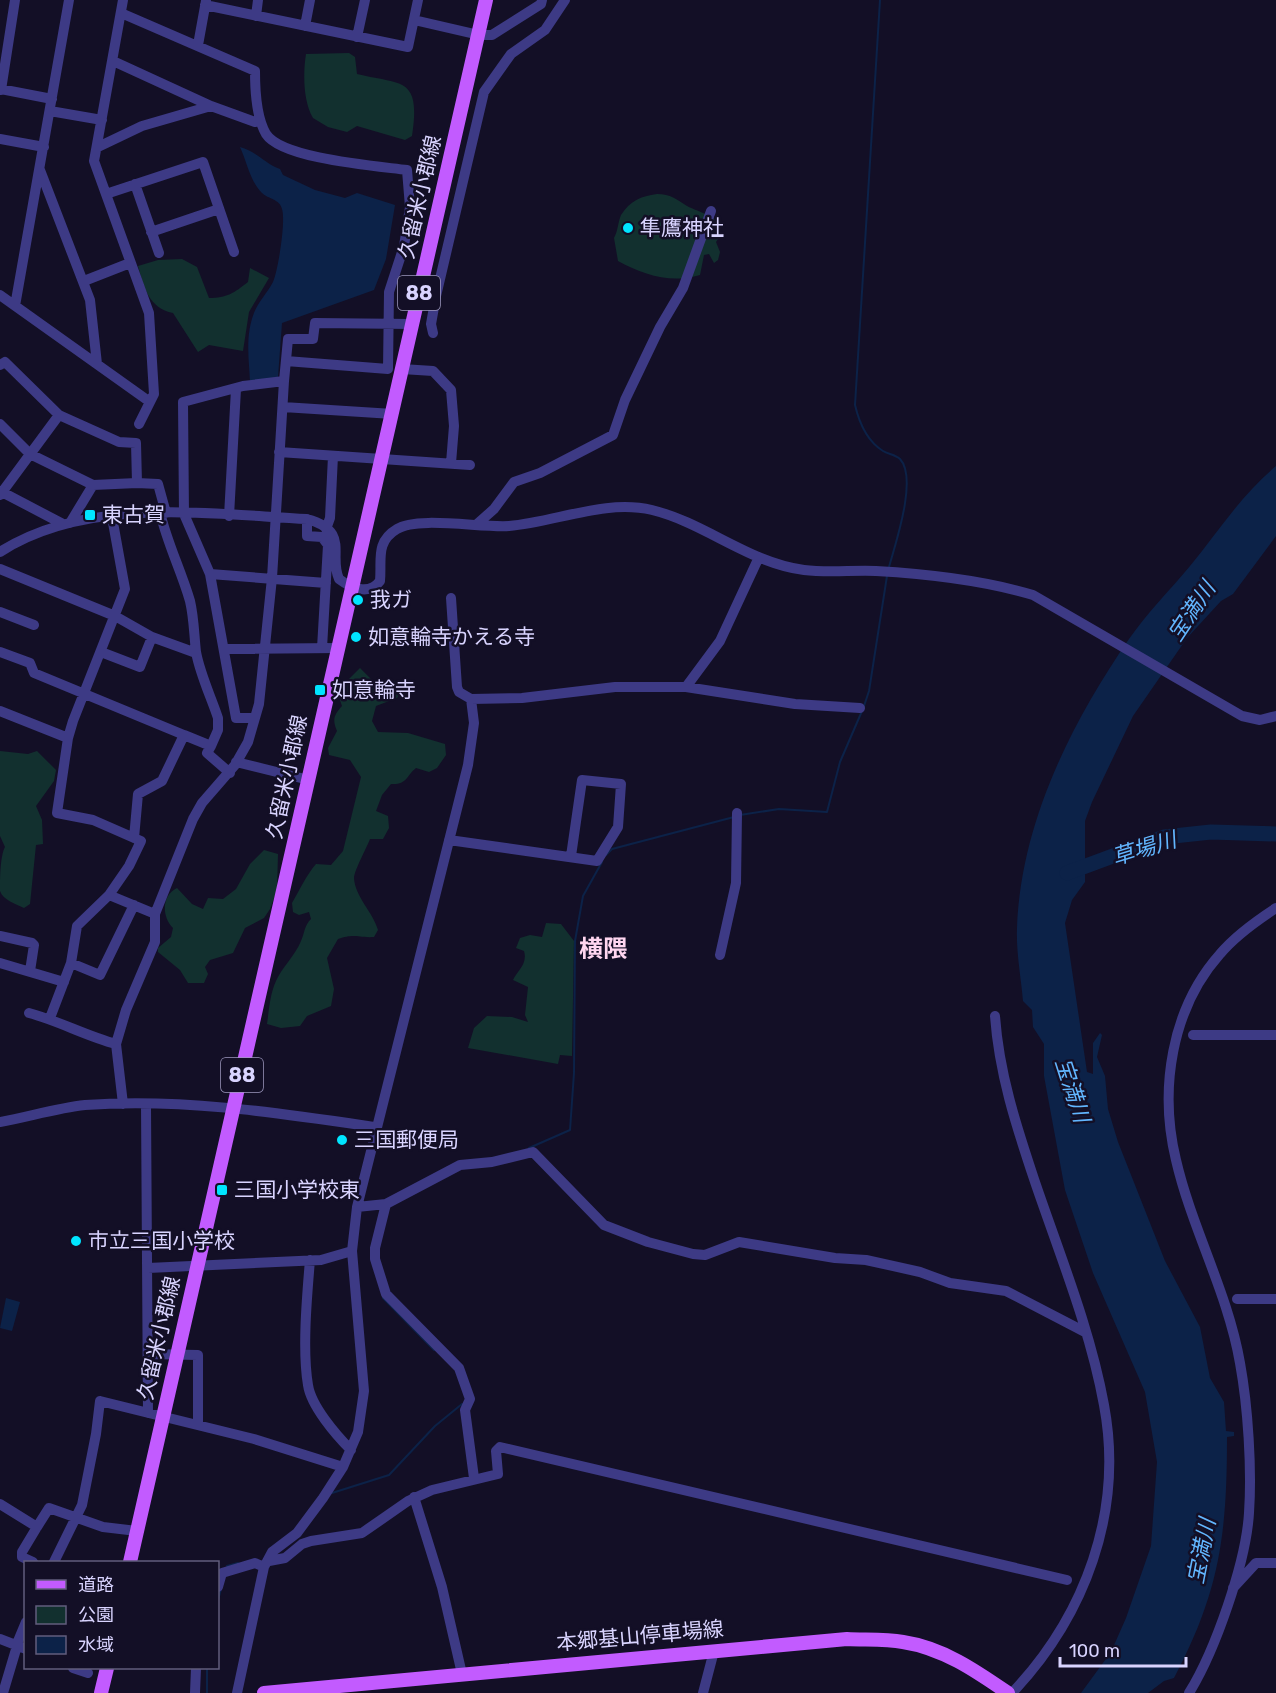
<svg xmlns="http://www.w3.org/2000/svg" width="1276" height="1693" font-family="Rubik,'Noto Sans JP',sans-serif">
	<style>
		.green { fill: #12302f }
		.water { fill: #0c2248 }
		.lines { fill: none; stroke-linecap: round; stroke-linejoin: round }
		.stream { stroke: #0c2248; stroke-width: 2 }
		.river { stroke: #0c2248; stroke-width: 15 }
		.minor { stroke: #3d3a85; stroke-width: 10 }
		.major { stroke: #c25bff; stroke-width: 14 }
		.poi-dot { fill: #00e5ff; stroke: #130f26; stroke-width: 2 }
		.labels { text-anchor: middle; stroke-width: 5; stroke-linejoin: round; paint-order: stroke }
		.shield { fill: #130f26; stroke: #9e99be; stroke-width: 1.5 }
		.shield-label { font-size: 20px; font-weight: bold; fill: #d9d4ff }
		.street-label { font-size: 21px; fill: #d9d4ff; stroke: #130f26 }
		.poi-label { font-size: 21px; fill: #d9d4ff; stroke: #130f26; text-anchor: start }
		.water-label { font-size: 22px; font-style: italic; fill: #62b6ff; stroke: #130f26 }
		.quarter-label { font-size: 24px; font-weight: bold; fill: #ffd6f0; stroke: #130f26 }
	</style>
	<rect width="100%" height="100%" fill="#130f26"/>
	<path class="green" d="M349 53 355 57 357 74C402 85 421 76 412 136L405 140 357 126 347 132 328 127 313 118C303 101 303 73 306 54Z
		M657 194C671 194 676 199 687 206 702 214 733 219 716 242L720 252 718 260 714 263 709 254 704 255 700 275C671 284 644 275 618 261L614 238C618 231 618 222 621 215 630 201 641 196 657 194Z
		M182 259 197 267 209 298C227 298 234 293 248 282L250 268 269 278 249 312 243 351 209 345 198 352 173 313C149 308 144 288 138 266L158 260Z
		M360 668 374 682 376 691 383 690 395 681 402 690 397 698 376 706 372 721 378 732 408 733 445 744 446 755 437 768 429 772 416 768C406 776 407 785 391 784L382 795 376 811 388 816 389 828 383 839H370C367 847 354 871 354 878 355 897 373 912 378 930L374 937C357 938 355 933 338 939L327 958 334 989 331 1006 307 1016 300 1026 281 1028 267 1024C269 1010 270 994 276 981 282 967 295 956 301 941 305 932 304 926 311 919L309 912 299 915 293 912 292 903C299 891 307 874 316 864L331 865 343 851 361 777 350 760 329 755 328 748 337 731C332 719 334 715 342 706L340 700 345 694 343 685Z
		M0 751 28 754 37 751 56 770 54 781 36 806 42 820 43 844 36 845 30 904 24 908C16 904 3 900 0 891 0 880 0 856 5 847L0 836Z
		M264 850 278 854 277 890 270 909 264 918 245 928 233 953 210 960 205 967 208 974 204 983H188L180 970 158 952V948L171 937 173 928C162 917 161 896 177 888L192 904 203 909 208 898 223 899 236 889 250 864Z
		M546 923 561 924 574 941 572 1056 560 1055 558 1064 468 1048 474 1028 487 1016 512 1017 528 1022 525 1015 528 987 513 980C517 971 528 964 524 951L516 948 520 938 530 935 542 937Z"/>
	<path class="water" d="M240 147C256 151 264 163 280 169L283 175 315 190 345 198 357 193 395 205 386 259 374 290 282 323 278 377 250 382C249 359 245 336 254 313 258 302 268 292 273 282 278 271 286 221 282 209 280 199 268 199 262 193 250 181 247 162 240 147Z
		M1276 466V536L1233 594 1221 601 1187 638 1133 716 1092 802 1085 821V882L1072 900 1065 923 1087 1072 1093 1074V1043L1100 1033 1102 1035 1097 1057 1105 1076 1108 1109 1118 1142 1165 1261 1200 1327 1210 1378 1224 1402 1226 1431 1234 1432V1436L1227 1437C1227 1534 1220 1591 1174 1678L1164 1681 1148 1693H1081L1111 1652 1126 1618 1151 1546 1157 1462 1145 1392 1093 1273 1065 1190 1044 1076V1044L1033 1027 1032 1010 1023 1001C1021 977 1016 952 1017 928 1021 823 1070 725 1129 639 1147 613 1170 590 1190 566 1218 532 1242 494 1276 466Z
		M6 1298 20 1302 12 1331 0 1328Z"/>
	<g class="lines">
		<path class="stream" d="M880 0 855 405C859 422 867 441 883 451 888 454 896 455 900 459 918 478 895 545 889 567
			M864 706 869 691 887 576
			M740 815 779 809 827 812 840 762 862 711
			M606 855 612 849 734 817
			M529 1148 570 1130 574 1073 575 941 583 896 602 862
			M383 1298 434 1350
			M332 1493 389 1475 435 1426 462 1404
			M227 1566 238 1563
			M218 1600 221 1589
			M207 1668V1693"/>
		<path class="river" d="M1067 873 1164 837 1211 832 1276 834"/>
		<path class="minor" d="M123 0 94 161 149 313 154 394 139 424
			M205 5 408 47 418 0
			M121 13 255 71C255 91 256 117 266 134 282 159 377 166 407 170L410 207 404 246 389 292 388 369 286 361
			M256 16 258 0
			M414 20 479 35H492L541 4 542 0
			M305 26 310 0
			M357 37 365 0
			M198 45 206 1
			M113 61 211 106
			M0 89 52 99
			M1 90 15 0
			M50 111 102 120
			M0 139 44 147
			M98 147 142 126 211 106 255 122 260 120
			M40 170 90 300 97 364
			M135 184 159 253
			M106 194 203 162 234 252
			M151 232 219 209
			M84 281 130 263
			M0 295 150 402
			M15 306 69 0
			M433 333 431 324 436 296 484 92 511 54 545 30 565 0
			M0 365 5 362 59 415
			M402 369 433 371 451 390 454 426 451 463
			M283 407 393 414
			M0 424 30 454 93 485 70 523
			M279 452 470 465
			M93 485 137 483
			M0 491 63 524
			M0 495 59 415 119 442 136 443 137 483 158 484 166 513
			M160 512C167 543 181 570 190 601 194 618 194 634 196 652 200 674 211 697 218 718V730L211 746
			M229 516 236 389
			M307 519V536L322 537 328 545 322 648
			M476 525 494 509 514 482 540 473 613 435 625 400 660 327 683 288 711 211
			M326 529 330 518 333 456
			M0 552C87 496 208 514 307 519 351 531 328 555 339 579 351 588 369 596 380 581 382 560 375 542 397 529 417 516 482 528 509 526 556 522 605 499 652 510 705 523 749 563 804 570 828 573 852 570 876 571 929 574 983 580 1033 595L1242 716 1260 720 1276 716
			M0 569 115 616 152 637 196 653
			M210 574 326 583
			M451 598 457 687 459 692 471 699 522 698 615 687H686L795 704 860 708
			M0 612 34 625
			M224 649 339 648
			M0 652 30 663 34 673 184 735 162 781 138 794 134 838
			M101 652 140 667 152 637
			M686 687 720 641 759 557
			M0 711 68 738
			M253 718H236L210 574 184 514 183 402 243 386 284 381 288 339H313L315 323 412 324
			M184 735 211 746 207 753 230 773
			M236 762 309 780
			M449 840 597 861 618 827 621 784 582 780 571 856
			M109 895 155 914
			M0 936 32 943 34 945 30 971
			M720 955 736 883 737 813
			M0 963 64 982
			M71 963 100 975 134 905
			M29 1013C59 1021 86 1036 116 1044
			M995 1016C999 1073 1016 1125 1034 1179 1059 1253 1090 1328 1104 1405 1124 1512 1085 1616 1012 1693
			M50 1018 71 963 77 926 109 895 129 866 141 841 93 820 57 813 68 738 73 721 125 589 112 517
			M1193 1035H1276
			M123 1104 116 1044 126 1010 155 942V914L193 819 202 803 235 765 248 742 259 704 272 578 284 381
			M146 1105 148 1413
			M0 1122C28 1117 57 1108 85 1105 182 1098 279 1113 375 1127
			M386 1204 375 1248V1259L386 1294 459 1368 470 1399 465 1410 474 1478
			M357 1207 386 1204 460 1165 492 1162 533 1152 604 1225 648 1242 693 1254 705 1255 739 1242 835 1258 866 1260 920 1272 950 1283 1006 1291 1085 1332
			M310 1260C307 1296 302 1350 308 1385 311 1406 336 1435 351 1450
			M148 1268 321 1260 352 1251
			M1237 1299H1276
			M149 1354 198 1355V1424
			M414 1497 442 1587 462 1674
			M0 1504 37 1527 22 1552V1557L33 1562
			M37 1527 49 1508 103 1527 137 1531
			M269 1561 285 1558 302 1544 311 1541 362 1533 408 1501 432 1490 498 1474 496 1451 500 1447 1067 1580
			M54 1562 82 1505 96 1434 100 1401 254 1439 343 1467
			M218 1587 222 1573 255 1563 264 1567
			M1233 1588 1256 1563H1276
			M0 1639 26 1649
			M16 1646 26 1622
			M73 1668 88 1673
			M3 1693 17 1646
			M195 1693 196 1668
			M237 1693 264 1567 272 1552 297 1533 323 1498 343 1467 358 1432 364 1391 352 1251 357 1207 468 765 474 723 471 699
			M703 1693 714 1651
			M1189 1693C1215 1651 1246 1563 1249 1513 1252 1469 1248 1407 1240 1363 1228 1293 1192 1229 1176 1160 1159 1090 1171 1009 1220 954 1235 936 1256 921 1276 908"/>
		<path class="major" d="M130 1562 486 0
			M101 1693 107 1668
			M264 1693 847 1639C865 1640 885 1639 903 1642 943 1648 976 1671 1008 1693"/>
	</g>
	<g class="poi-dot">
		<circle cx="628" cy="228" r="6"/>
		<rect x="84" y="509" width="12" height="12" rx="3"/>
		<circle cx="358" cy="600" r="6"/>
		<circle cx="356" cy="637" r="6"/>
		<rect x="314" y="684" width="12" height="12" rx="3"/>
		<circle cx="342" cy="1140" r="6"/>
		<rect x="216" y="1184" width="12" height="12" rx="3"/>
		<circle cx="76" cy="1241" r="6"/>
	</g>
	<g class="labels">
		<g class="shield">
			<rect x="398" y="276" width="42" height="34" rx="4.5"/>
			<rect x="221" y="1058" width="42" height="34" rx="4.5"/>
		</g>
		<g class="shield-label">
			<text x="419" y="300">88</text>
			<text x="242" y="1082">88</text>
		</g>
		<g class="street-label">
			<text transform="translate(420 197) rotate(-77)" y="7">久留米小郡線</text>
			<text transform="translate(287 777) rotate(-78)" y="7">久留米小郡線</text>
			<text transform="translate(159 1338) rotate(-77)" y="7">久留米小郡線</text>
			<text transform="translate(640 1636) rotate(-5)" y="7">本郷基山停車場線</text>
		</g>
		<g class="poi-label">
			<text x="640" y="235">隼鷹神社</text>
			<text x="102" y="522">東古賀</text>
			<text x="370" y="607">我ガ</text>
			<text x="368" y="644">如意輪寺かえる寺</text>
			<text x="332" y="697">如意輪寺</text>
			<text x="354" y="1147">三国郵便局</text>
			<text x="234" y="1197">三国小学校東</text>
			<text x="88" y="1248">市立三国小学校</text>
		</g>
		<g class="water-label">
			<text transform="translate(1191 611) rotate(-56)" y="8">宝満川</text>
			<text transform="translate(1144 848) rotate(-17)" y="8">草場川</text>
			<text transform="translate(1073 1090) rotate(72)" y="8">宝満川</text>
			<text transform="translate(1201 1551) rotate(-79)" y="8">宝満川</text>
		</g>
		<g class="quarter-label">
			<text x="603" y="957">横隈</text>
		</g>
	</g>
	<rect x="24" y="1561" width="195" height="108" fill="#130f26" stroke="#625e7d" stroke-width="1.5"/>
	<rect x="36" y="1580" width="30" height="9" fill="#c25bff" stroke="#625e7d" stroke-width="1.5"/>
	<text x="78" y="1591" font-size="18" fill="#d9d4ff">道路</text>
	<rect x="36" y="1606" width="30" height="18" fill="#12302f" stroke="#625e7d" stroke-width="1.5"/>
	<text x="78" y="1621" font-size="18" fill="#d9d4ff">公園</text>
	<rect x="36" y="1636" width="30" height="18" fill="#0c2248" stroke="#625e7d" stroke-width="1.5"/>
	<text x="78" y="1651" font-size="18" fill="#d9d4ff">水域</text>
	<path d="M1060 1657v9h126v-9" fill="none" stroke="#d9d4ff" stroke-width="3"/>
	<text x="1069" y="1657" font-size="18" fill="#d9d4ff" stroke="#130f26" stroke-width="4.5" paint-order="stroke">100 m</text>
</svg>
